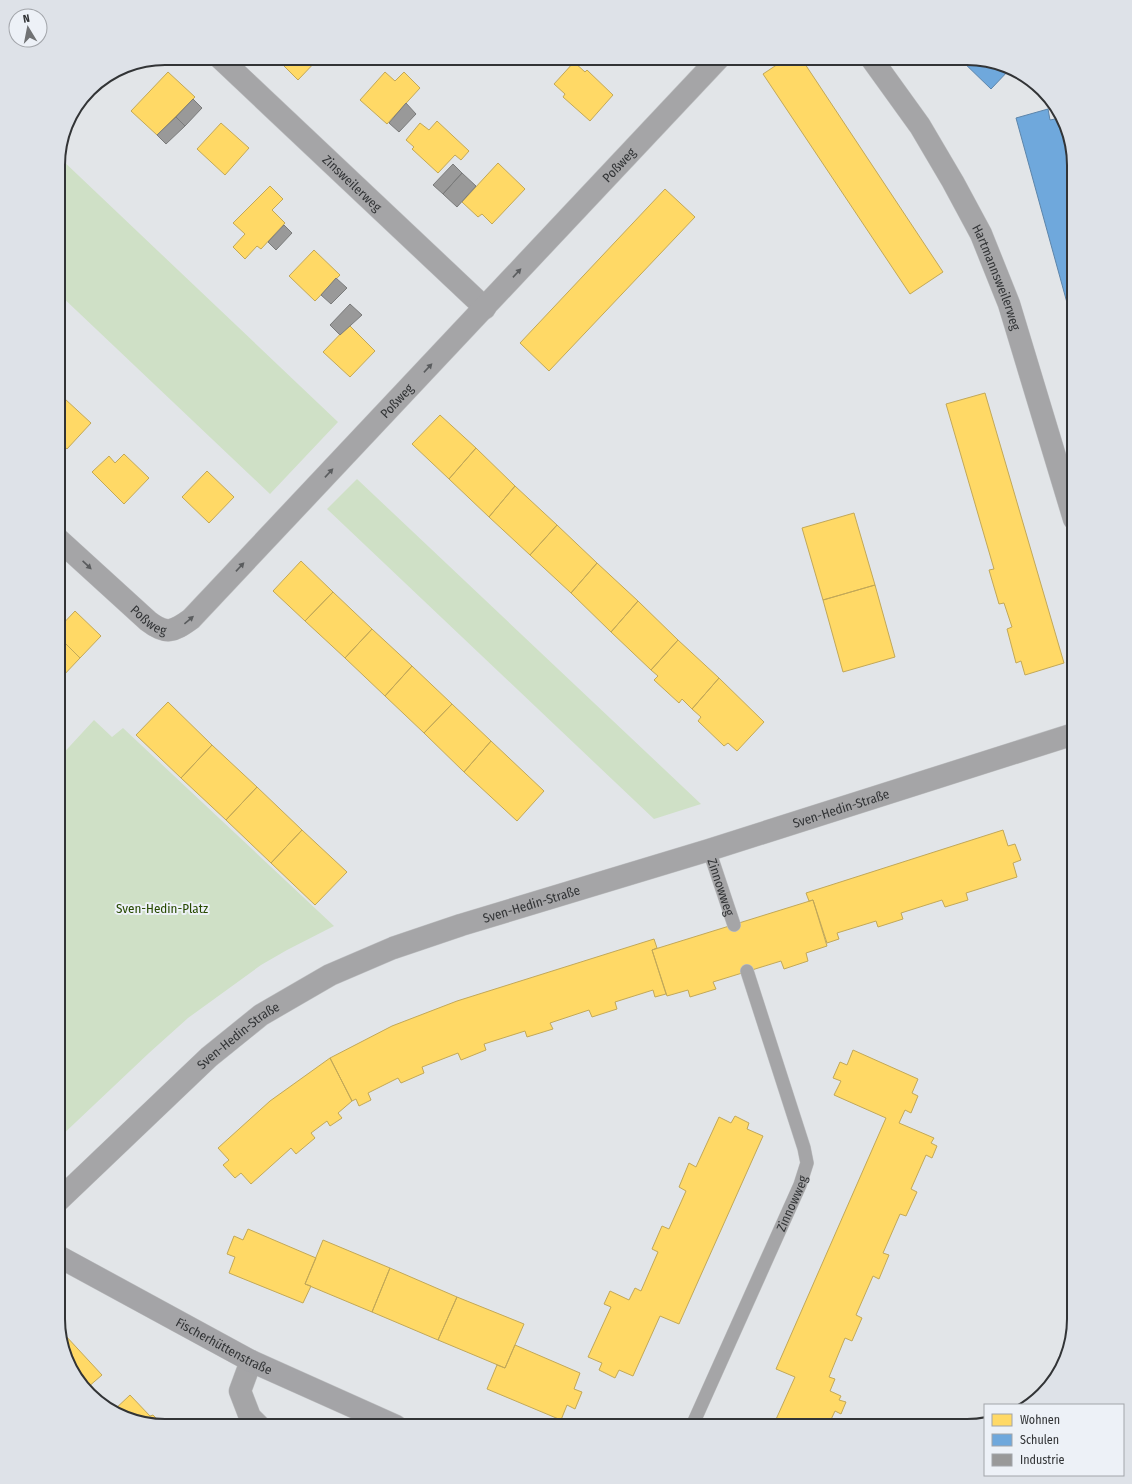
<svg xmlns="http://www.w3.org/2000/svg" width="1132" height="1484" font-family="'Fira Sans Condensed',sans-serif">
	<style>
		.green { fill: #cfe0c6 }
		.homes { fill: #ffd966; stroke: #c2a858 }
		.schools { fill: #6fa8dc; stroke: #5d85aa }
		.industry { fill: #999; stroke: #7a7b7b }
		.lines { fill: none; stroke-linecap: round; stroke-linejoin: round }
		.lane-casing { stroke: #c0c2c4; stroke-width: 14 }
		.street-casing { stroke: #c0c2c4; stroke-width: 23 }
		.secondary-casing { stroke: #c0c2c4; stroke-width: 23 }
		.lane { stroke: #a5a5a7; stroke-width: 13 }
		.street { stroke: #a5a5a7; stroke-width: 22 }
		.secondary { stroke: #a4a4a7; stroke-width: 22 }
		.oneway { fill: #5a5c5e }
		.labels { text-anchor: middle; stroke-width: 4; stroke-linejoin: round; paint-order: stroke }
		.street-label { font-size: 13px; fill: #323436; stroke: #edf1f7 }
		.park-label { font-size: 13px; fill: #274900; stroke: #edf1f7 }
		.rim { fill: none; stroke: #323436; stroke-width: 2 }
	</style>
	<rect width="100%" height="100%" fill="#e2e5e8"/>
	<path class="green" d="M59 157 338 422 270 494 58 293Z
		M357 479 701 804 654 819 327 509Z
		M94 720 112 737 123 728 334 926 287 950 261 965 188 1018 149 1053 58 1139V759Z"/>
	<path class="homes" d="M276 58H319L298 80Z
		M787 58H801L943 272 910 294 763 74Z
		M574 62 585 72 587 70 613 95 590 121 563 97 565 94 554 84Z
		M168 72 195 97 157 135 131 111Z
		M385 72 395 81 404 72 420 88 387 124 360 100Z
		M437 121 469 151 461 160 455 155 438 173 412 149 414 147 406 140 420 123 429 130Z
		M221 123 249 148 225 175 197 149Z
		M498 163 525 189 492 224 482 214 478 217 462 202Z
		M270 186 283 199 272 210 285 223 261 249 257 246 245 259 233 247 245 234 233 223Z
		M665 189 695 217 549 371 520 343Z
		M314 250 340 275 315 301 289 276Z
		M349 325 375 351 350 377 323 352Z
		M985 393 1064 663 1025 675 1021 661 1016 663 1007 629 1012 627 1004 603 999 604 989 570 994 569 946 404Z
		M65 399 91 423 67 449 58 441V406Z
		M440 415 476 448 449 479 412 444Z
		M476 448 515 486 489 517 449 479Z
		M124 454 149 478 124 504 92 472 109 456 115 463Z
		M207 471 234 497 209 523 182 497Z
		M515 486 557 525 530 555 489 517Z
		M854 513 875 585 823 600 802 528Z
		M557 525 597 563 571 593 530 555Z
		M301 561 333 592 305 621 273 591Z
		M597 563 638 601 611 632 571 593Z
		M875 585 895 657 843 672 823 600Z
		M333 592 372 629 345 658 305 621Z
		M638 601 678 640 651 670 611 632Z
		M75 611 101 636 80 658 58 636V629Z
		M372 629 412 666 385 696 345 658Z
		M58 636 80 658 61 678 58 676Z
		M678 640 719 678 692 709 682 699 679 703 654 680 658 676 651 670Z
		M412 666 452 704 424 733 385 696Z
		M719 678 764 722 737 751 728 743 724 746 698 721 701 717 692 709Z
		M168 702 212 745 181 778 136 735Z
		M452 704 491 741 464 772 424 733Z
		M491 741 544 791 517 821 464 772Z
		M212 745 257 787 226 820 181 778Z
		M257 787 302 830 271 863 226 820Z
		M302 830 347 872 315 905 271 863Z
		M1003 830 1008 846 1015 844 1021 860 1013 863 1017 877 966 893 968 900 945 907 942 900 901 913 903 919 878 927 876 921 837 933 839 939 827 943 813 900 809 901 806 893Z
		M1074 858V882L1068 860Z
		M813 900 827 946 806 953 808 961 784 969 781 961 713 982 716 989 690 997 688 990 667 996 652 950Z
		M654 939 657 948 652 950 666 994 655 997 653 990 615 1002 617 1009 592 1017 589 1010 550 1023 553 1029 527 1037 525 1031 484 1044 486 1050 461 1060 458 1053 422 1067 424 1073 401 1083 398 1078 368 1093 371 1100 359 1106 356 1099 352 1101 330 1058 392 1026 457 1001Z
		M853 1050 918 1079 912 1093 918 1096 911 1113 905 1110 899 1123 934 1138 931 1143 937 1146 932 1158 926 1155 911 1189 917 1192 906 1216 900 1214 883 1253 889 1255 879 1279 873 1276 856 1315 862 1318 852 1341 845 1338 829 1377 835 1379 830 1391 841 1396 839 1400 846 1402 841 1414 835 1411 828 1426H773L795 1377 776 1369 886 1118 834 1095 841 1081 833 1078 840 1062 847 1065Z
		M330 1058 352 1101 338 1113 342 1118 330 1126 327 1121 311 1133 315 1138 296 1154 291 1148 251 1184 241 1173 235 1178 223 1165 229 1160 218 1148 270 1101Z
		M735 1116 749 1123 747 1129 763 1136 679 1324 660 1316 633 1376 619 1370 615 1378 599 1370 602 1363 588 1357 611 1307 604 1304 610 1291 629 1300 635 1288 641 1291 658 1252 652 1249 662 1226 669 1229 686 1191 679 1187 689 1163 696 1167 719 1117 731 1123Z
		M248 1229 316 1258 305 1284 311 1286 303 1303 229 1273 235 1257 227 1254 234 1236 243 1240Z
		M323 1240 390 1268 372 1312 305 1284Z
		M390 1268 457 1297 438 1340 372 1312Z
		M457 1297 524 1324 505 1368 438 1340Z
		M65 1335 102 1375 87 1388 76 1378 63 1336Z
		M515 1345 580 1373 574 1389 582 1392 575 1409 567 1405 561 1420 487 1389 497 1365 505 1368Z
		M130 1395 150 1416 153 1415 158 1420V1424L112 1412Z"/>
	<path class="schools" d="M959 58H974L1010 69 991 89Z
		M1048 109 1050 120 1060 118 1074 165V328L1016 118Z"/>
	<path class="industry" d="M193 99 202 108 185 126 176 117Z
		M406 103 416 114 399 132 389 123Z
		M176 117 185 126 166 144 157 135Z
		M453 164 462 173 443 194 433 185Z
		M462 173 476 186 457 207 443 194Z
		M284 225 292 233 276 250 268 242Z
		M336 278 347 288 331 304 321 295Z
		M350 304 362 315 340 335 330 325Z"/>
	<g class="lines">
		<g class="lane-casing">
			<g id="lane">
				<path id="s1" d="M709 850 734 925"/>
				<path id="s2" d="M692 1426 800 1185 807 1163 804 1148 747 971"/>
			</g>
		</g>
		<g class="street-casing">
			<g id="street">
				<path id="s3" d="M220 58 485 308"/>
				<path id="s4" d="M871 58 920 126 953 182 981 234 1009 304 1074 519"/>
				<path id="s5" d="M58 539 148 621C166 635 173 632 191 619L719 58"/>
				<path id="s6" d="M58 1201 209 1057 261 1015 330 975 393 948 461 925 709 850 1074 734"/>
				<path d="M251 1361 240 1391 250 1417 259 1426"/>
			</g>
		</g>
		<g class="secondary-casing">
			<g id="secondary">
				<path id="s7" d="M58 1256 251 1361 396 1426"/>
			</g>
		</g>
		<use href="#lane" class="lane"/>
		<use href="#street" class="street"/>
		<use href="#secondary" class="secondary"/>
	</g>
	<defs><path id="oneway-solid" d="M-6-.8H1V-3.2L6.5 0L1 3.2V.8H-6Z"/></defs>
	<g class="oneway">
		<use href="#oneway-solid" transform="translate(517 273) rotate(-47)"/>
		<use href="#oneway-solid" transform="translate(428 368) rotate(-47)"/>
		<use href="#oneway-solid" transform="translate(329 473) rotate(-47)"/>
		<use href="#oneway-solid" transform="translate(87 565) rotate(43)"/>
		<use href="#oneway-solid" transform="translate(240 567) rotate(-47)"/>
		<use href="#oneway-solid" transform="translate(189 620) rotate(-40)"/>
	</g>
	<g class="labels">
		<g class="street-label">
			<text dy="5" stroke="none"><textPath href="#s5" startOffset="794">Poßweg</textPath></text>
			<text dy="5" stroke="none"><textPath href="#s3" startOffset="182">Zinsweilerweg</textPath></text>
			<text dy="5" stroke="none"><textPath href="#s4" startOffset="254">Hartmannsweilerweg</textPath></text>
			<text dy="5" stroke="none"><textPath href="#s5" startOffset="470">Poßweg</textPath></text>
			<text dy="5" stroke="none"><textPath href="#s5" startOffset="122">Poßweg</textPath></text>
			<text dy="5" stroke="none"><textPath href="#s6" startOffset="893">Sven-Hedin-Straße</textPath></text>
			<text dy="5" stroke="none"><textPath href="#s1" startOffset="39">Zinnowweg</textPath></text>
			<text dy="5" stroke="none"><textPath href="#s6" startOffset="569">Sven-Hedin-Straße</textPath></text>
			<text dy="5" stroke="none"><textPath href="#s6" startOffset="245">Sven-Hedin-Straße</textPath></text>
			<text dy="5" stroke="none"><textPath href="#s2" startOffset="244">Zinnowweg</textPath></text>
			<text dy="5" stroke="none"><textPath href="#s7" startOffset="189">Fischerhüttenstraße</textPath></text>
		</g>
		<g class="park-label">
			<text x="162" y="913">Sven-Hedin-Platz</text>
		</g>
	</g>
	<path d="M0 0H1132V1484H0ZM165 65H967A100 100 0 0 1 1067 165V1319A100 100 0 0 1 967 1419H165A100 100 0 0 1 65 1319V165A100 100 0 0 1 165 65Z" fill="#dee2e8" fill-rule="evenodd"/>
	<path class="rim" d="M165 65H967A100 100 0 0 1 1067 165V1319A100 100 0 0 1 967 1419H165A100 100 0 0 1 65 1319V165A100 100 0 0 1 165 65Z"/>
	<rect x="984" y="1404" width="140" height="72" fill="#edf1f7" stroke="#a2a5aa"/>
	<rect x="992" y="1414" width="20" height="12" fill="#ffd966" stroke="#a2a5aa"/>
	<text x="1020" y="1424" font-size="12" fill="#323436">Wohnen</text>
	<rect x="992" y="1434" width="20" height="12" fill="#6fa8dc" stroke="#a2a5aa"/>
	<text x="1020" y="1444" font-size="12" fill="#323436">Schulen</text>
	<rect x="992" y="1454" width="20" height="12" fill="#999999" stroke="#a2a5aa"/>
	<text x="1020" y="1464" font-size="12" fill="#323436">Industrie</text>
	<g transform="translate(28 28) rotate(350)"><circle r="19" fill="#edf1f7" stroke="#a2a5aa"/>
	<path d="M0-3L7 15L0 10L-7 15Z" fill="#707274"/>
	<text y="-6" font-size="11" font-weight="bold" text-anchor="middle" fill="#323436">N</text>
	</g>
</svg>
